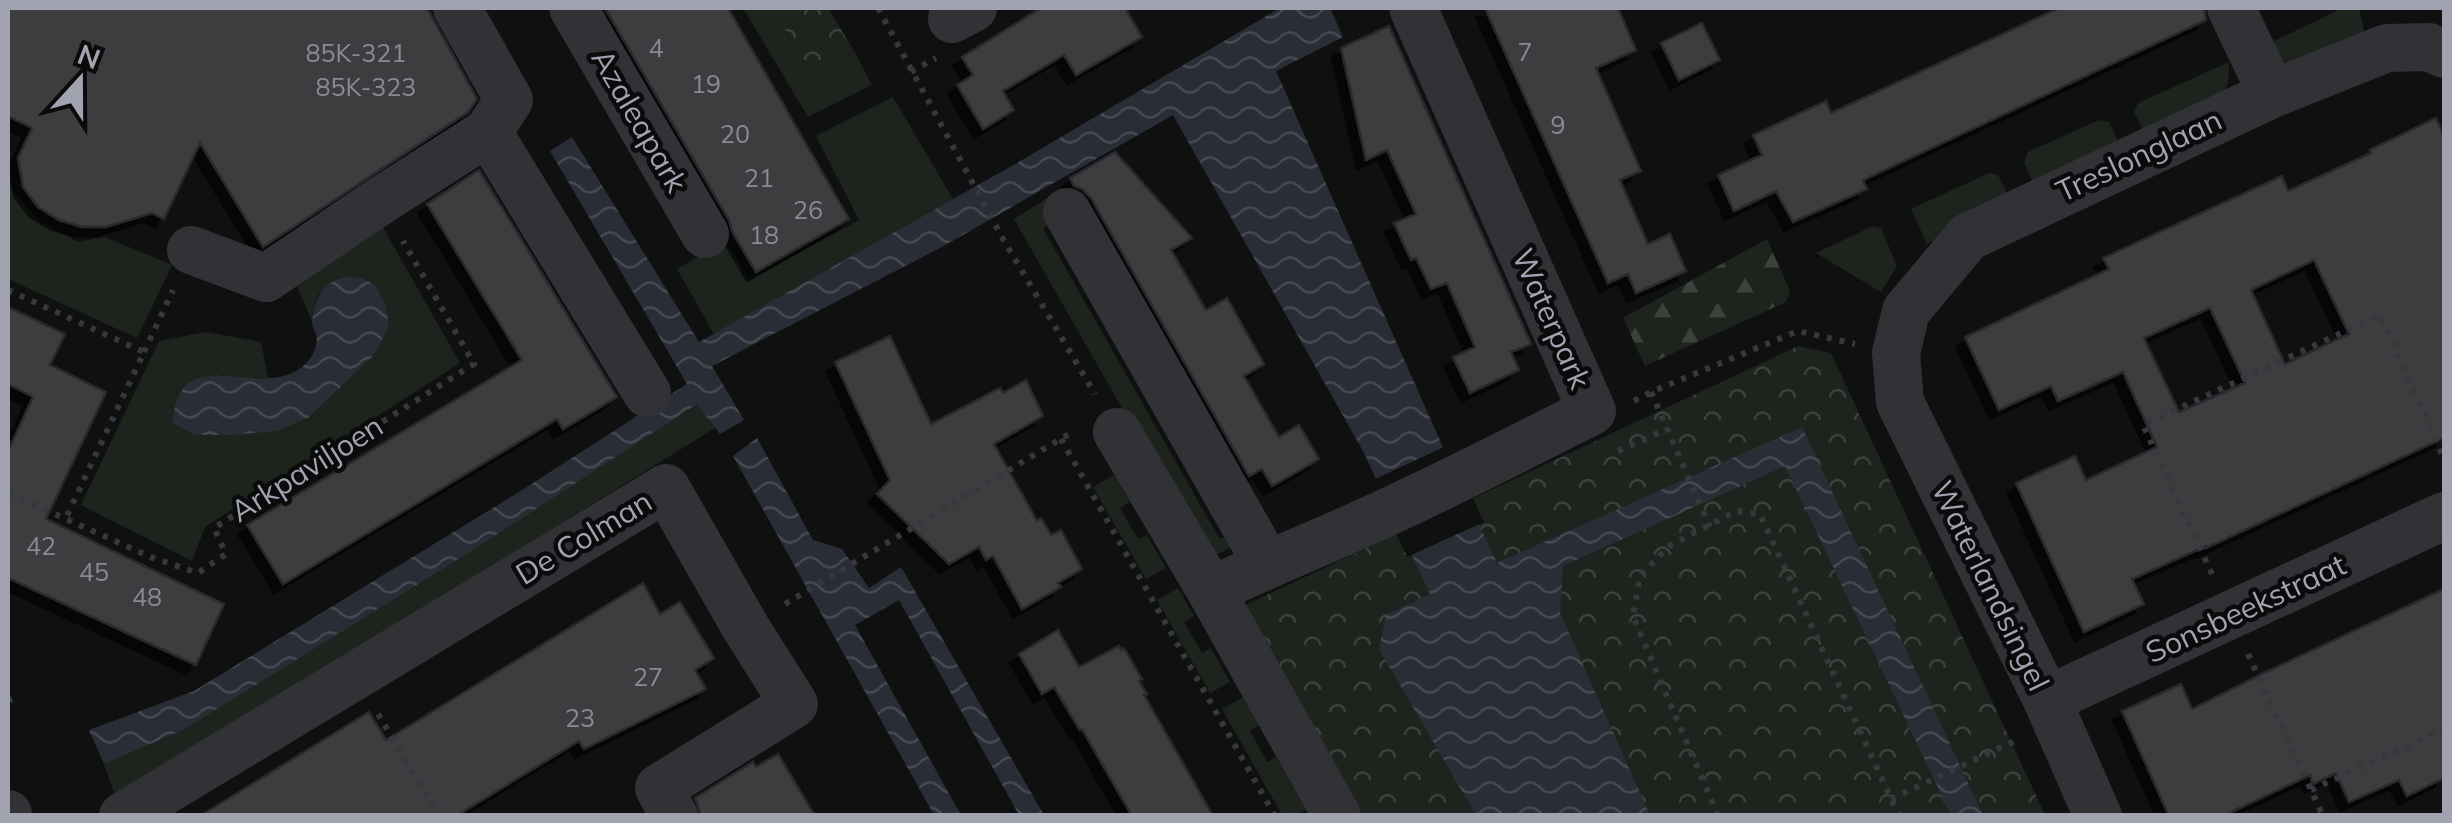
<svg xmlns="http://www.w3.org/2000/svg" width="2452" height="823" font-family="Mulish,sans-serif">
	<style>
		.grass { fill: #1d241e }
		.forest { fill: url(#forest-firs) }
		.park { fill: url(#park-crowns) }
		.water { fill: url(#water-waves) }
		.pier { fill: #101011 }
		.building { fill: #3c3d41; stroke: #2b2a2d; stroke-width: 2.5; fill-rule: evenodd; filter: url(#shadow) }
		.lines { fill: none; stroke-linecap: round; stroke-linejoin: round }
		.path { stroke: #37383d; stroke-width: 6; stroke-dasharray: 5 8; stroke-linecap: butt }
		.minor { stroke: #313136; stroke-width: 48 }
		.labels { text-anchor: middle; stroke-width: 9; stroke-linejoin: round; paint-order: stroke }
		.number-label { font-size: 25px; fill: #888a95 }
		.street-label { font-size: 30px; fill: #a2a3b1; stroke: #0b0b0c }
	</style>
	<defs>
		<pattern id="forest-firs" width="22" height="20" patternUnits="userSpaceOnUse" patternTransform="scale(2.5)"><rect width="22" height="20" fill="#1d241e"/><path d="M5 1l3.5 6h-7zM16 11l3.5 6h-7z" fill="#3b413c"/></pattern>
		<pattern id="park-crowns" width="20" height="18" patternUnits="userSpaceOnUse" patternTransform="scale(2.5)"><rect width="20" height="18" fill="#1d241e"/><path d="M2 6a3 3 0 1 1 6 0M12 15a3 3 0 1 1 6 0" fill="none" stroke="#3b413c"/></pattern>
		<pattern id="water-waves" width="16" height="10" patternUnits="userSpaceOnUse" patternTransform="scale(2.5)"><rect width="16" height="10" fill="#292e36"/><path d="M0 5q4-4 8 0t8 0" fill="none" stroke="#454951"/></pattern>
		<filter id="shadow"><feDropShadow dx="-9" dy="9" stdDeviation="0" flood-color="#0009"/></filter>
	</defs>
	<rect width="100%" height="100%" fill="#101011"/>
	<path class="grass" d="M743 8H772L813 76 854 51 872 85 808 117Z
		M2343 8H2359L2365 35 2303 66 2277 61 2259 48Z
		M2229 62 2228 84 2214 107 2147 139 2134 112 2138 103Z
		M893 97 953 199 714 334 677 269 726 241 749 280 859 220 816 136Z
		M2099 120 2109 122 2122 149 2037 191 2024 163 2028 152Z
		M8 147 12 189 39 221 78 242 105 237 172 265 137 338 8 279Z
		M1989 173 1998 175 2012 202 1927 244 1911 209Z
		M1047 198 1053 210 1044 230 1219 538 1231 537 1235 546 1213 556 1202 548 1014 219Z
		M380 222 460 363 205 527 192 561 81 505 159 341 206 332 261 342 268 378 250 379 220 375 195 435 278 431 310 416 374 355 389 326 386 306 376 286 362 278 318 294 312 321 295 282Z
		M1873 226 1881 228 1897 266 1881 292 1816 253Z
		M698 403 715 428 116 799 104 764 183 730Z
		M1114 475 1130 502 1120 508 1138 539 1147 535 1166 568 1146 579 1093 487Z
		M1178 588 1194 616 1184 622 1202 653 1211 648 1230 682 1210 693 1157 600Z
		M1243 697 1259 725 1250 731 1267 762 1276 757 1306 810 1296 815H1282L1222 709Z"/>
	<path class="forest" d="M1767 239 1790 291 1786 302 1645 366 1623 318Z"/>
	<path class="park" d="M772 8H828L854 51 813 76Z
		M1798 346 1831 353 2045 815H1357L1239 608Z"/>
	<path class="water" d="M1280 8H1330L1343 37 1276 71 1438 436 1497 563 1802 427 1983 815H1951L1785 466 1563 566 1560 613 1650 815H1476L1379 649 1386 615 1430 594 1363 451 1173 115 940 248 712 366 744 420 720 434 697 404 476 548 183 730 104 764 89 730 194 691 519 492 687 384 550 151 572 137 699 342 1017 163Z
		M346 277 362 278 376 286 386 306 389 326 374 355 309 417 278 431 230 435H195L173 423C178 340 252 398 298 370 309 363 317 351 317 337 316 332 312 328 312 322 312 319 314 311 315 307 320 288 328 282 346 277Z
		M757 438 813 540 842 549 869 588 901 567 1044 815H1019L899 600 855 625 961 815H934L733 456Z"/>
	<path class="pier" d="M1448 445 1484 522 1407 557 1371 481Z"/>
	<path class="building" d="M8 8H427L477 99 468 112 263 247 200 143 164 219 152 213 106 227H82L59 220 38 207 23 187 18 158 32 128 8 116Z
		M605 8H728L849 219 756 272 732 231 729 220Z
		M1041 8H1125L1142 37 1076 75 1064 55 1003 91 1014 110 983 129 957 85 973 75 962 57Z
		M1485 8H1618L1636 50 1596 68 1641 171 1620 180 1648 244 1670 234 1686 271 1636 293 1628 274 1608 283Z
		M2059 8H2204L2206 20 1863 180 1867 189 1793 222 1776 191 1734 211 1718 175 1762 155 1753 135 1826 101 1831 113Z
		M1702 23 1720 60 1679 80 1661 43Z
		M1389 26 1531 344 1511 352 1519 370 1470 393 1453 357 1475 347 1447 283 1431 289 1416 258 1411 260 1394 223 1416 214 1387 150 1366 160 1341 48Z
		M2436 118 2444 137V438L2206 548V546L2132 579 2144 604 2084 632 2016 483 2075 456 2086 480 2157 447 2123 372 2058 401 2051 386 1999 410 1965 337 2109 269 2103 258 2282 176 2288 191 2371 153 2370 150ZM2314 260 2349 334 2285 364 2251 290ZM2210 308 2245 383 2179 412 2144 338Z
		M1115 152 1192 238 1171 250 1206 310 1227 298 1264 364 1244 376 1279 437 1299 425 1319 459 1272 486 1262 469 1249 476 1091 198 1082 189 1074 186 1070 178Z
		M479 170 617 397 563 429 557 419 283 584 247 525 522 360 427 204Z
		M8 307 65 334 50 365 106 392 46 519 224 604 196 665 8 578V451L33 397 8 384Z
		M890 336 931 424 1000 388 1003 393 1026 380 1043 416 994 444 1037 521 1041 518 1051 535 1061 530 1082 569 1058 583 1061 587 1022 609 993 556 986 560 979 547 949 564 877 494 890 480 835 362Z
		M643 583 660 614 680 602 714 658 695 670 706 689 584 749 579 741 456 816H200L369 712 386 740Z
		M2444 589V778L2407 796 2399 780 2349 802 2336 773 2313 784 2310 775 2223 816H2169L2122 711 2181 684 2192 709 2264 673Z
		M1058 630 1079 667 1119 646 1121 650 1124 648 1142 679 1139 681 1147 694 1144 695 1213 816H1132L1082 729 1080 730 1054 687 1042 694 1019 654Z
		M778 754 815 816H701L695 798 753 762 756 767Z"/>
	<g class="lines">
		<path class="path" d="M878 8 1003 239 1095 394
			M911 72 936 58
			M8 290 144 352 65 520
			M144 352 173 290
			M1651 392 1710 527
			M1634 401 1651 392 1798 331 1855 344
			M1061 439 1275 816
			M1618 451 1667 429
			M8 493 153 558 198 573 226 554 214 528 474 364 403 241
			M2212 574 2143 425 2380 315 2444 459
			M785 604 1074 431
			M2248 654 2323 816
			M8 697 10 701 8 704
			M378 714 439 816
			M2311 790 2444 729
			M1891 799 2017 740
			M1718 816 1633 616 1640 575 1671 545 1737 511 1760 514 1899 816"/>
		<path class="minor" d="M573 8 705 234
			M2231 8 2272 94
			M952 19 973 8
			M488 132 647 393
			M1067 212 1267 564
			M191 250 266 278 380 201 488 132 509 100 457 8
			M1117 432 1211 591 1337 816
			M1211 591C1266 564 1323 542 1379 516 1451 483 1521 447 1592 411L1413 8
			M2047 700 2444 516
			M8 814V816
			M123 816 666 488 746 628 794 704 659 788 674 816
			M2098 816 2047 700 1900 402 1896 353 1906 311 1968 237 2272 94 2387 48 2429 47 2444 54"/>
	</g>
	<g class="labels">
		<g class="number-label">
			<text x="656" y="57">4</text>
			<text x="1525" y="61">7</text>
			<text x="356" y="62">85K-321</text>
			<text x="706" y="93">19</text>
			<text x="366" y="96">85K-323</text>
			<text x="1558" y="134">9</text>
			<text x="735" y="143">20</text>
			<text x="759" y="187">21</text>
			<text x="808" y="219">26</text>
			<text x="764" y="244">18</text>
			<text x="41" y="555">42</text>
			<text x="94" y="581">45</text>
			<text x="147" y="606">48</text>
			<text x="648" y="686">27</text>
			<text x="580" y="727">23</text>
		</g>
		<g class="street-label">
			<text transform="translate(639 121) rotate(60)" y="10">Azaleapark</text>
			<text transform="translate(2139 156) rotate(-25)" y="10">Treslonglaan</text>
			<text transform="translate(1551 319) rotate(66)" y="10">Waterpark</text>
			<text transform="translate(307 469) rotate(-32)" y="10">Arkpaviljoen</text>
			<text transform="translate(584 538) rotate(-31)" y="10">De Colman</text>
			<text transform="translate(1990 586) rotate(64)" y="10">Waterlandsingel</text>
			<text transform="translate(2246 609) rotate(-25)" y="10">Sonsbeekstraat</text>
		</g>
	</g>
	<rect width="2452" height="823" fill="none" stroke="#a2a3b1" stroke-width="20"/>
	<g transform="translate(80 80) rotate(21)" stroke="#0b0b0c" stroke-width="8" paint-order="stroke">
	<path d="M0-8L18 38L0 25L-18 38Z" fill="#a2a3b1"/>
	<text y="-15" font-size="28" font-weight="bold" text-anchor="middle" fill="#a2a3b1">N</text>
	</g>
</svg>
